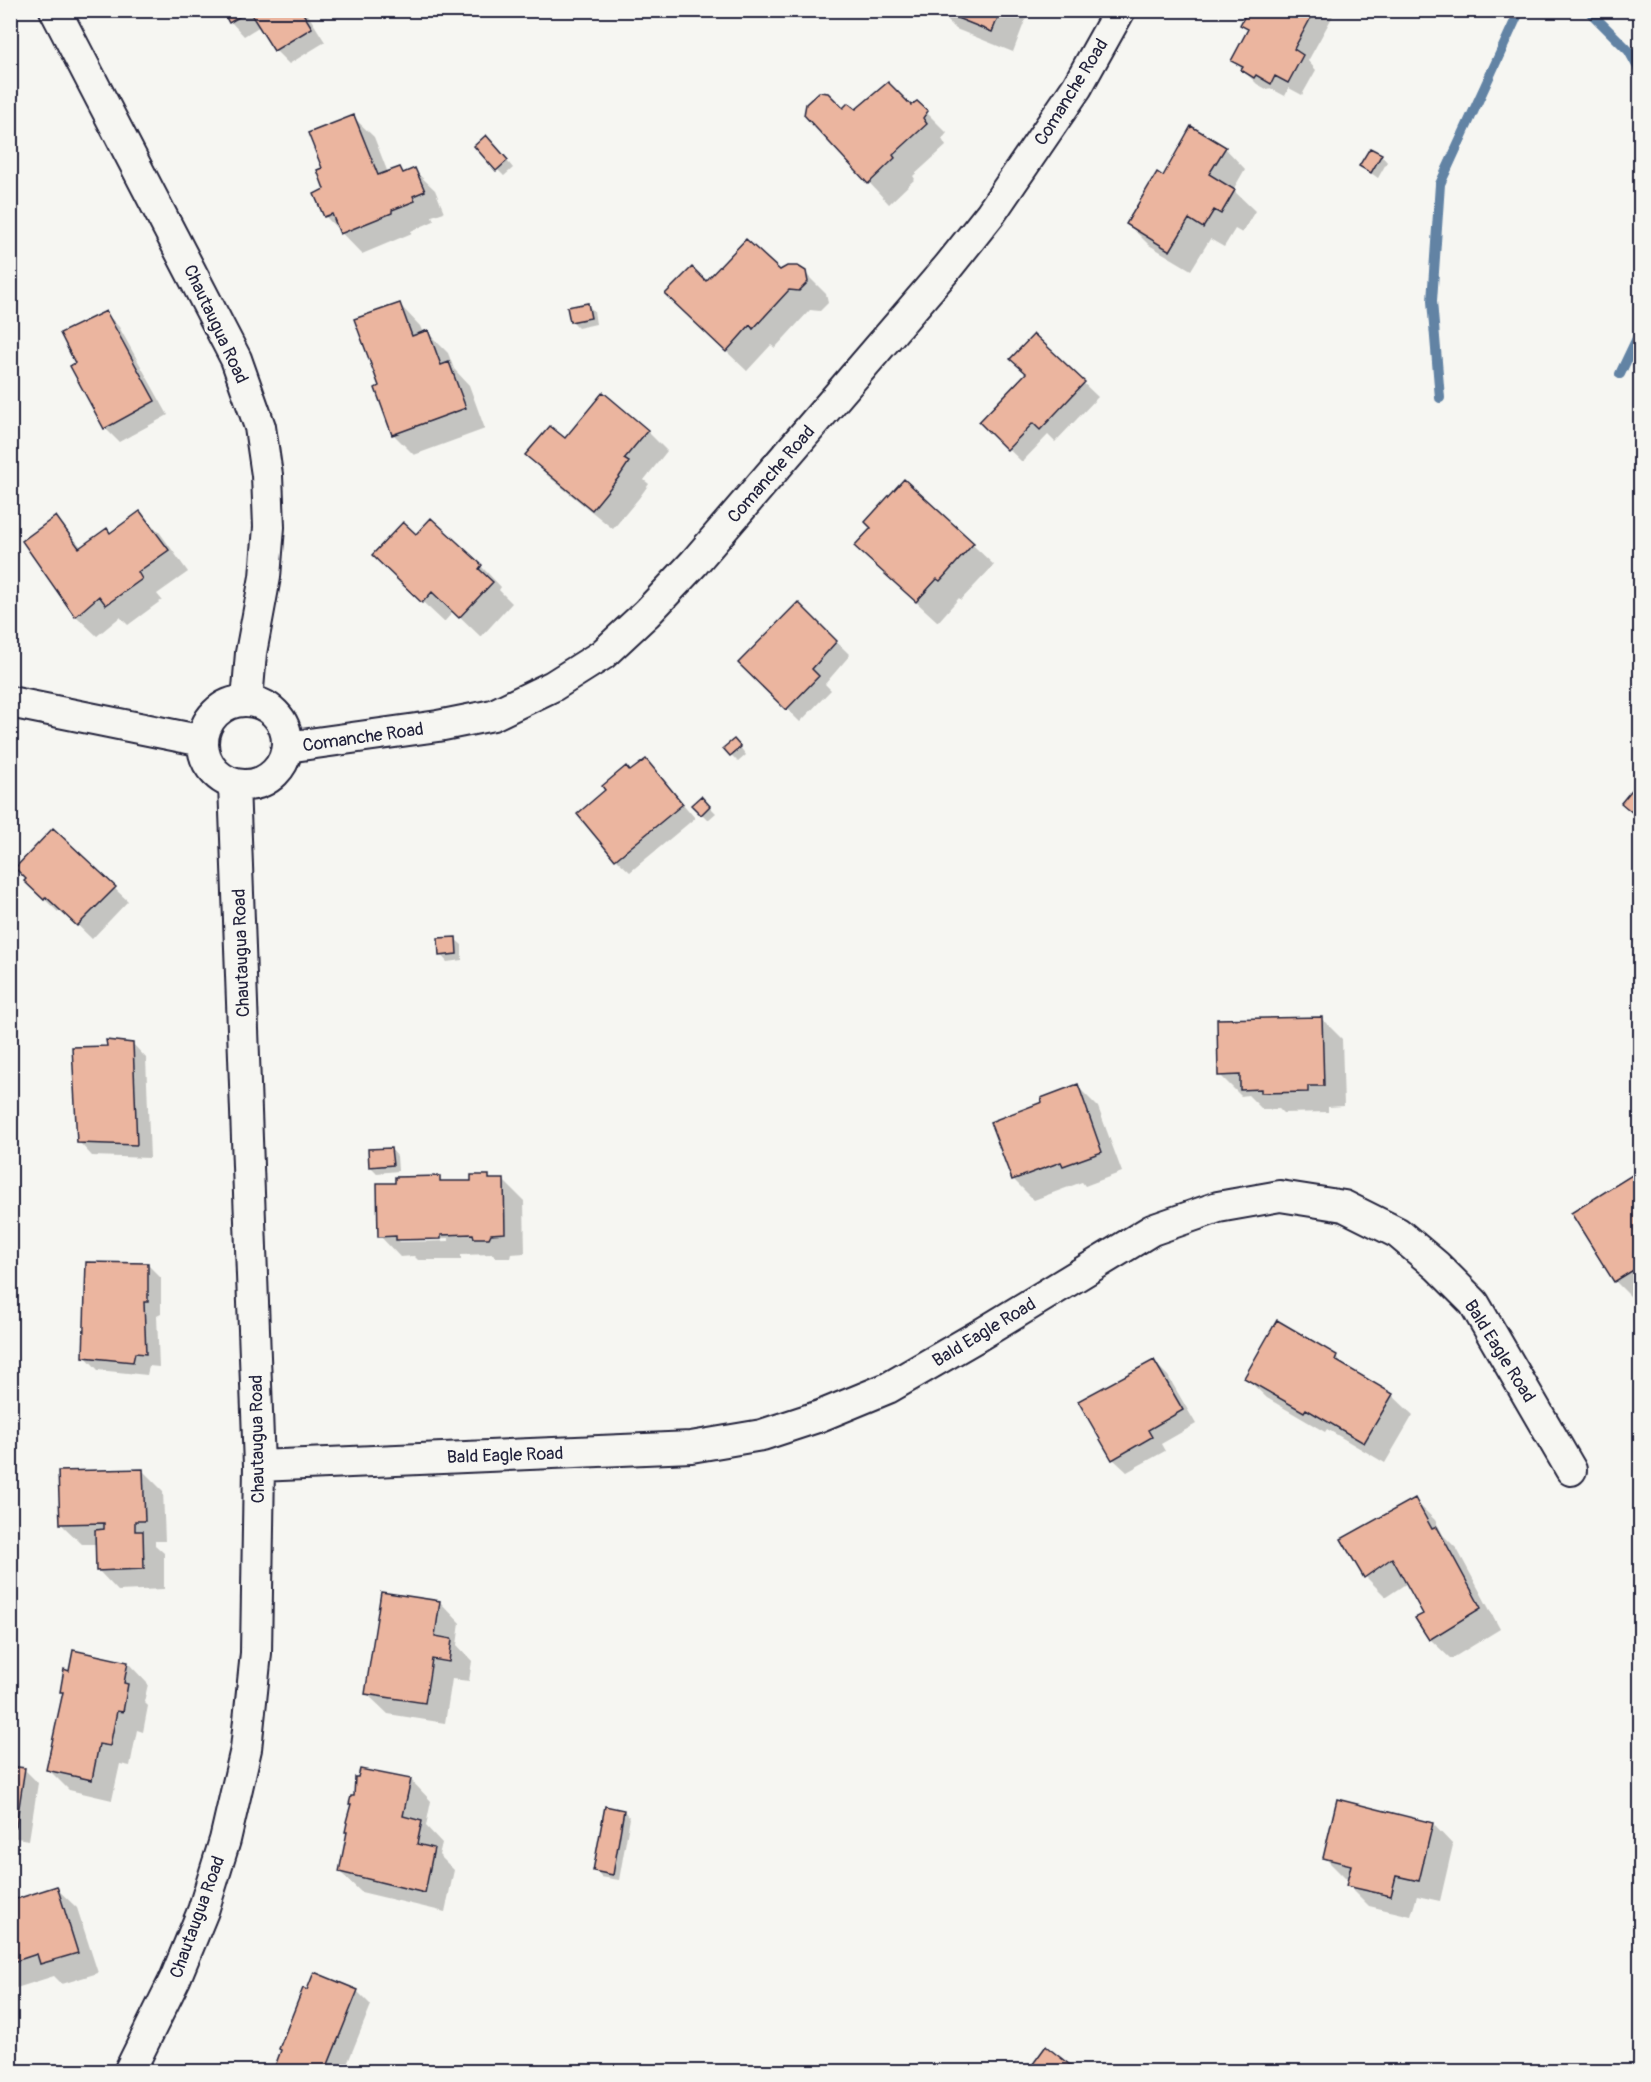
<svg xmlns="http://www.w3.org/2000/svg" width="1651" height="2082" font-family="Pangolin,sans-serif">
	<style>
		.shadow { fill: #0003; fill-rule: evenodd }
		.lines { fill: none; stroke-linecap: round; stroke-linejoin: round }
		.stream { stroke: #6283a4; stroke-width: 10 }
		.building { fill: #ebb59f; stroke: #22223b; stroke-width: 1.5 }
		.street-casing { stroke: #22223b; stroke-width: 34 }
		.street { stroke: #f6f6f2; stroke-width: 30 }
		.labels { text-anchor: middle; stroke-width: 6; stroke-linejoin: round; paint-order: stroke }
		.street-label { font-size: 18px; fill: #22223b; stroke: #f6f6f2 }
	</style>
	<rect width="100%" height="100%" fill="#f6f6f2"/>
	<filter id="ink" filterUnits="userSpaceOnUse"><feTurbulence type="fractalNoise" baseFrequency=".0167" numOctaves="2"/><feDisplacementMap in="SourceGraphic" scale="12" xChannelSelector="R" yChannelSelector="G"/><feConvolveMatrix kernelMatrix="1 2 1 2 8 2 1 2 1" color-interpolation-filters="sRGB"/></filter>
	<g filter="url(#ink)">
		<path class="shadow" d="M224 10H305L325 42 289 64 275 50 260 26 244 36 231 22Z
			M937 10H1029L1013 52 956 29Z
			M1249 10H1333L1335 12 1308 61 1316 70 1302 95 1289 88 1285 96 1270 88 1268 90 1257 84 1233 60 1249 31 1242 24Z
			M917 103 947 133 942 139 946 146 913 176 915 179 889 204 806 114 911 107Z
			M353 117 374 137 388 173 400 169 405 174 414 170 435 190 444 212 432 216 434 221 411 231 412 233 362 254 325 216 326 190 324 169Z
			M493 144 513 168 504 176 498 170Z
			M1225 148 1245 169 1233 190 1255 211 1242 233 1235 229 1224 247 1210 239 1191 270 1149 245 1128 224 1163 178Z
			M1381 155 1387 162 1378 178 1361 166Z
			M780 272 805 273 826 294 828 303 820 311 810 310 775 348 771 345 747 371 687 314 706 283Z
			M400 305 420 326 423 333 427 332 448 353 454 369 469 385 485 429 414 455 393 434 381 386Z
			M587 305 594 311 596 324 578 328 571 321Z
			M106 313 119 327 168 415 119 442 105 428 77 363Z
			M1034 336 1098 397 1055 442 1048 435 1022 462 981 422 1028 374Z
			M647 431 667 451 644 480 649 484 639 498 613 529 548 476 527 455 565 440Z
			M905 481 994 565 961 600 959 598 938 622 877 566 873 528Z
			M140 513 160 533 188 572 157 594 162 600 128 625 120 617 97 636 76 616 56 518 82 548 111 534Z
			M417 536 481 566 501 587 499 590 512 603 481 637 454 611 444 622 395 576Z
			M798 604 850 655 825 684 831 690 800 722 740 663Z
			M740 747 746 755 738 762 725 748Z
			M646 761 695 818 630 872 616 859 631 773Z
			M701 798 716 813 708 820 693 805Z
			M114 888 128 901 92 939 61 909 58 912 40 895Z
			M455 939 462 945V960L447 962 441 955Z
			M1321 1018 1342 1039 1344 1106 1328 1107V1112L1283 1113 1279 1109 1263 1110 1248 1095 1241 1096 1220 1075Z
			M133 1044 146 1058 150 1158 92 1156 79 1142Z
			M1077 1086 1098 1107 1122 1172 1085 1186 1082 1182 1034 1200 1013 1179 1044 1103Z
			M391 1149 397 1156 398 1171 377 1173 370 1166Z
			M1640 1172V1299L1636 1302 1615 1281 1573 1213Z
			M488 1177 492 1180H503L524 1201 525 1253 511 1254 510 1258H496L492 1254 461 1255V1260H418L414 1256 400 1257 380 1236 397 1184 439 1178 444 1183 473 1182ZM449 1238V1241L400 1242 397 1239Z
			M147 1264 161 1278V1314L157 1316 159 1367 149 1366 147 1375 98 1370 85 1356Z
			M1336 1357 1350 1370 1392 1395 1413 1415 1385 1463 1327 1429 1325 1432 1267 1398 1246 1378Z
			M1154 1362 1168 1376 1196 1424 1161 1444 1165 1451 1127 1472 1113 1459Z
			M143 1471 163 1491 165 1541H155V1545L164 1553V1589L118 1591 98 1570 97 1544H82L61 1524Z
			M1414 1500 1435 1520 1443 1535 1457 1549 1500 1629 1451 1659 1430 1639 1425 1614 1407 1583 1386 1597 1366 1577Z
			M440 1602 460 1623 457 1645 472 1661 469 1681 452 1679 445 1723 388 1714 367 1694Z
			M128 1663 148 1684 144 1702 148 1706 143 1732 137 1730 130 1766 120 1764 112 1800 69 1790 48 1769 64 1694 61 1691 70 1672Z
			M10 1767 24 1769 38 1783 29 1840 10 1837Z
			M411 1780 431 1801 426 1826 442 1843 439 1855 454 1870 445 1912 361 1892 340 1872Z
			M624 1811 630 1818 619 1880 601 1877 595 1870Z
			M1433 1824 1453 1845 1440 1901 1417 1896 1411 1916 1369 1906 1348 1885 1349 1879 1345 1878 1325 1858Z
			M56 1888 77 1908 98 1973 62 1984 54 1976 10 1990V1902Z
			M357 1991 371 2005 344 2072H278Z"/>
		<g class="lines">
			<path class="stream" d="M1588 10 1629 51 1640 71
				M1620 374 1640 332
				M1440 398 1432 301 1440 184 1520 10"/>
		</g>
		<path class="building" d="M222 10H301L312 28 274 51 249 11 229 23Z
			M937 10H1001L992 32Z
			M1315 10 1294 49 1303 55 1288 83 1275 76 1271 84 1256 75 1254 78 1241 70 1243 67 1231 61 1248 29 1240 25 1248 10Z
			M888 82 911 105 917 101 928 111 923 118 927 124 893 155 895 158 868 184 804 115 806 104 819 92 828 93 843 108 848 103 856 109Z
			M354 115 378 175 400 167 403 173 415 168 425 191 413 196 415 201 392 210V213L340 234 332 214 324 217 314 194 324 189 317 170 322 168 308 133Z
			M1191 126 1226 147 1209 174 1235 190 1221 214 1214 210 1203 228 1189 219 1170 251 1126 224 1157 172 1163 176Z
			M486 135 508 160 496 171 474 146Z
			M1370 148 1382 154 1371 173 1359 166Z
			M746 239 780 270 787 266H798L806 271 808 282 799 291 789 290 753 329 750 325 726 352 665 294 692 267 706 281Z
			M400 303 412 336 428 330 441 365 449 362 466 408 392 435 375 388 379 386 354 319Z
			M588 303 591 318 570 322 567 307Z
			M106 311 155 401 104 429 70 366 75 363 60 333Z
			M1034 334 1085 382 1040 430 1033 423 1007 450 979 422 1026 373 1010 359Z
			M603 392 648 430 624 459 629 462 619 477 592 510 525 455 550 426 565 438Z
			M904 479 974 543 940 581 937 579 916 602 854 546 871 528 865 522Z
			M140 511 169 550 138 572 142 579 106 605 99 596 75 617 22 541 56 516 79 548 107 528 110 533Z
			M431 518 482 565 479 569 493 582 459 618 432 592 422 603 372 555 403 522 416 534Z
			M798 602 837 641 812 669 819 676 786 710 738 663Z
			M734 739 741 747 730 756 723 748Z
			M646 759 683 804 615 860 577 814 605 790 602 786 626 766 630 771Z
			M1635 786 1640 791V819L1621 803Z
			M701 796 710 806 701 815 691 805Z
			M53 828 116 887 77 926 46 897 44 900 24 881 26 879 15 868Z
			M456 937 457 954 439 956 438 938Z
			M1322 1017 1324 1086H1308V1092L1261 1093V1089L1240 1090V1075L1218 1076 1217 1019Z
			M106 1040 133 1043 137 1145 77 1143 72 1047 107 1046Z
			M1078 1084 1102 1152 1063 1166 1061 1162 1012 1180 990 1122 1042 1102 1041 1098Z
			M391 1148 393 1165 369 1167 368 1149Z
			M1640 1170V1266L1614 1282 1571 1213Z
			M471 1175H489V1179H504L505 1233 491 1234 489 1238H474L473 1234 441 1235V1239L396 1240V1236L378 1237 377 1183H395V1177L440 1176V1181H471Z
			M86 1262 148 1263V1302H144L146 1354 135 1353 133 1362 83 1357Z
			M1277 1320 1337 1355 1335 1360 1393 1394 1364 1443 1306 1409 1304 1412 1244 1378Z
			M1154 1360 1183 1410 1148 1430 1152 1437 1112 1460 1078 1401Z
			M143 1469 145 1521H135V1531H143L144 1569 96 1571 95 1530 104 1529V1523L60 1524 58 1471Z
			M1415 1498 1432 1529 1437 1527 1481 1608 1429 1640 1415 1618 1423 1614 1392 1558 1364 1578 1341 1539Z
			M381 1592 440 1601 435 1636 452 1639 449 1662 432 1659 425 1703 365 1694Z
			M73 1650 128 1662 124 1683 128 1684 123 1712 117 1711 110 1746 99 1744 92 1780 46 1770 63 1692H60L64 1669 69 1671Z
			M10 1766 25 1768 16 1827 10 1826Z
			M360 1769 411 1779 403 1816 422 1821 417 1844 434 1848 425 1893 339 1872 347 1832H345L347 1823 346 1822 351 1804H349L351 1796H354L355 1777H358Z
			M1337 1799 1433 1823 1419 1881 1396 1876 1391 1896 1346 1886 1351 1865 1323 1858Z
			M605 1806 624 1810 613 1875 593 1871Z
			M57 1886 78 1953 40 1964 37 1954 10 1963V1901Z
			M314 1972 358 1990 325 2072H279L274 2069 281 2050 279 2049 303 1988 307 1990Z
			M1046 2046 1047 2047 1079 2072H1027Z"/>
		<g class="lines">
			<g class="street-casing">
				<path id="street" d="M55 10 236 359 260 427 267 475 269 527 265 577 251 653 247 701
					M203 743a42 42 0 1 1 84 0a42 42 0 1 1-84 0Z
					M10 702 203 741
					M287 747 438 726 493 715 553 686 602 655 647 613 694 563 948 267 991 213 1077 87 1120 10
					M259 1466 691 1447 762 1435 820 1416 888 1388 978 1336 1152 1230 1218 1207 1280 1196 1344 1206 1398 1233 1437 1266 1474 1303 1571 1470
					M129 2072 175 1979 203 1911 225 1840 246 1749 256 1653 259 1466 234 784"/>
			</g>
			<use href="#street" class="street"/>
		</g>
	</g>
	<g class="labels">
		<g class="street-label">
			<text transform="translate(1071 92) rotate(-58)" y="6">Comanche Road</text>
			<text transform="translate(216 324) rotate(65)" y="6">Chautaugua Road</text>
			<text transform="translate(771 474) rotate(-49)" y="6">Comanche Road</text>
			<text transform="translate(363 737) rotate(-8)" y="6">Comanche Road</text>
			<text transform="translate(241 953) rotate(-92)" y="6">Chautaugua Road</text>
			<text transform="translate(984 1332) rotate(-31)" y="6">Bald Eagle Road</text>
			<text transform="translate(1500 1351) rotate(58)" y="6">Bald Eagle Road</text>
			<text transform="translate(257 1439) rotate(-91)" y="6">Chautaugua Road</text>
			<text transform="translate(505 1455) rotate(-2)" y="6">Bald Eagle Road</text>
			<text transform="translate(197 1917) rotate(-70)" y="6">Chautaugua Road</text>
		</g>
	</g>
	<rect width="1651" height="2082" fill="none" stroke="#f6f6f2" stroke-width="36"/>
	<rect x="18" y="18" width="1615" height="2046" fill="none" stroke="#22223b" stroke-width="2" filter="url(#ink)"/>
</svg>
